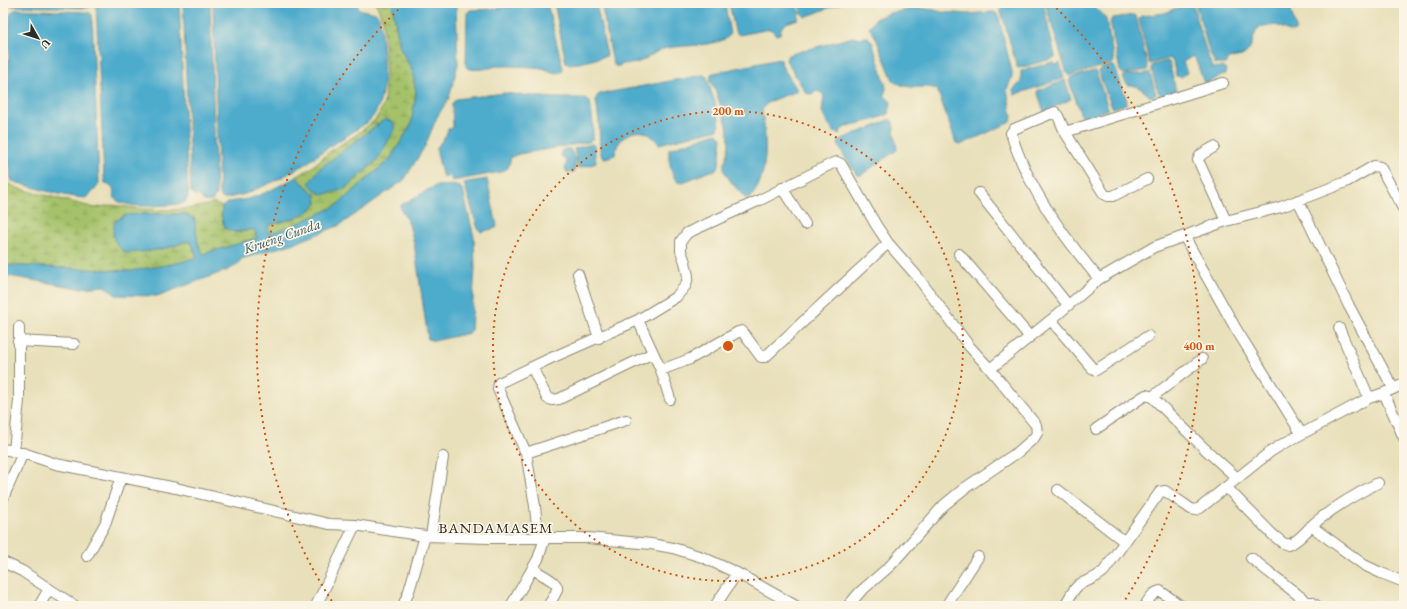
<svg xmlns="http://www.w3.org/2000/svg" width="1407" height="609" font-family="'EB Garamond',serif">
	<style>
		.wetland { fill: url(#wetland-marsh); stroke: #68764a; fill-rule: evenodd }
		.water { fill: #4dabcc; stroke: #3c6b7c }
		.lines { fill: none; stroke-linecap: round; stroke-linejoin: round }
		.minor-casing { stroke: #8a8672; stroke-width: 12 }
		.minor { stroke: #fff; stroke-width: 10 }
		.ring { fill: none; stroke: #d5540f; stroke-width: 2; stroke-dasharray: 2 4 }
		.labels { text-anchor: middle; stroke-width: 3.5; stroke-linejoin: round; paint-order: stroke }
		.water-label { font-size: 14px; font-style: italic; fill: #375863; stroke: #fcf5e5 }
		.quarter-label { font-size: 15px; letter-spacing: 1px; fill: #2b2b2b; stroke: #fcf5e5 }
		.centre { fill: #d5540f; stroke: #fcf5e5; stroke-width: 2 }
		.ring-label { font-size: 12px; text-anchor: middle; font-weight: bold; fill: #d5540f; stroke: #fcf5e5; stroke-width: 3.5; stroke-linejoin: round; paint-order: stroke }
	</style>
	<defs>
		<pattern id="wetland-marsh" width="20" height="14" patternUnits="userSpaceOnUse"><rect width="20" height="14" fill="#a5c26a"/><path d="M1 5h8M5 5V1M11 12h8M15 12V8" fill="none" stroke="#879e57"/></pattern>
	</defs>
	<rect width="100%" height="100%" fill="#fcf5e5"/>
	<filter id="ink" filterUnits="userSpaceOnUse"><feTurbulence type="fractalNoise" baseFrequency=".025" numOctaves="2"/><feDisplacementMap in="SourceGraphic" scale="8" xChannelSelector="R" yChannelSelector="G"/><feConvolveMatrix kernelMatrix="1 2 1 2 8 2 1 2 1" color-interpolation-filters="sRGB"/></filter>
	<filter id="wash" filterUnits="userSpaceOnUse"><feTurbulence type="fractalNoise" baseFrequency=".012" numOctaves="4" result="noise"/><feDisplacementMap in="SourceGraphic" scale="16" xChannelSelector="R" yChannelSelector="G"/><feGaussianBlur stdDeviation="0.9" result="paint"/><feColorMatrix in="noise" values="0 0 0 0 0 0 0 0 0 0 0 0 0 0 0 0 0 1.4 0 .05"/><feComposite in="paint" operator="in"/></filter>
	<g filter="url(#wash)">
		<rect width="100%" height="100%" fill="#e8e0ba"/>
		<path class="wetland" d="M376 3H392L400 47 412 70 416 92 411 125 390 159 336 206 297 224 272 233 267 229 269 225C285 221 305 217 317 204L316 195 296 177 311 168 329 152 356 135 375 120 380 112 384 103 386 69 383 21ZM338 156 378 160 345 189 320 168Z
			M7 183 17 188 95 208 112 205 141 209 169 210 193 208 215 203 222 207 221 216 236 233 254 229 257 238 203 254 198 243 193 218 184 214H140L137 252C154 250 171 249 186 241L191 242 197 257 178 263 131 271 3 265V184Z"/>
		<path class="water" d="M3 3 6 7 3 125Z
			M9 3H93L91 7 87 8 12 6Z
			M96 3H179L188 191C188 198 188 201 181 204 164 205 128 210 115 199L113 188 105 183 104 178Z
			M183 3H210L216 195 212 201C202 202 205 201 198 195L195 196 191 192Z
			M213 3H357L359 9C376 15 379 7 381 30 383 57 390 102 368 122L323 151 307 163 275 181 245 194 223 199 220 196 219 192Z
			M392 3H456L458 64 449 98 437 117 425 146 404 180 340 225 298 242 241 259 237 265 228 270 157 296 116 295 105 286 78 288 3 275V265L131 271 178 263 197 257 191 242 186 241C168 250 146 252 126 253 113 243 111 236 115 221L126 215 140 214H184L194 218 198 243 203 254 257 238 254 229C231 234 220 235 222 207 230 200 238 201 248 199 265 194 281 185 296 177L316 195 317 204C305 217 286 221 269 225L268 229 271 233 297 224 336 206 390 159 411 125 416 92 412 70 400 48Z
			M528 3H547L563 69 562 71C554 76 549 69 541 68 526 66 511 66 496 66 488 69 475 71 467 68L466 66 467 13 470 10 495 9Z
			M554 3H596L607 56 580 63 568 64 566 63Z
			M601 3H725L730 35C720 47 682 45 667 48 654 51 649 58 639 62 633 65 629 63 623 64 620 65 619 67 615 66L613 63Z
			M729 3H796L799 14 798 19C788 23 781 22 780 34L776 35 770 29 739 35 735 31Z
			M799 3H842L805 17 801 13Z
			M1002 3H1043L1055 56V58L1019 68 1017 67 1000 8Z
			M1045 3H1092L1106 19 1114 61 1113 63 1069 76 1067 74Z
			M1197 3H1289L1296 29 1295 31 1291 32 1276 25 1258 28C1252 37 1253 50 1242 56 1238 57 1234 57 1229 59L1226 64H1215L1209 51 1196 5Z
			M1190 4 1192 5 1195 10 1196 19 1211 65 1213 68 1222 67 1226 70 1225 74 1209 82 1204 83 1195 58 1193 56 1183 62 1187 73 1181 77 1176 76 1173 62 1170 58 1150 64 1149 62 1139 19 1141 16 1165 13 1174 9Z
			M919 8 935 10 941 12 968 14 993 12 996 13 999 18 1012 72V77L1007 89 1012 117 1011 122 960 145 956 143 937 89C921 84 908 92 893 80L875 36 869 27 875 19 889 13Z
			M17 9 85 12 90 13 92 15 99 183C97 189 90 195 85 198 60 196 35 188 12 181 9 176 11 173 10 168 10 163 7 160 6 155L10 15 13 11Z
			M1134 15 1136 16 1148 68 1147 70 1123 74 1120 71 1110 21 1113 18Z
			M853 37 856 38 868 37 872 42 885 83 886 89 884 95 891 102 889 114 873 120 847 126 841 130 839 134 834 132 826 121 822 112 824 95 818 91 811 94 806 93 786 60 788 55Z
			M779 59 781 60 782 66 798 91C788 95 765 100 762 110 766 137 770 176 750 198H745L731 182 724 171V164L728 153 729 141 727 125 715 89 710 82 711 74 714 73Z
			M1167 61 1169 62 1176 91 1162 96 1158 92 1151 68 1153 65Z
			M1053 62 1055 65 1060 63 1064 78 1014 95 1013 90 1021 82V71Z
			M1113 65 1115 67 1127 101 1126 104 1113 108 1111 105 1098 71 1100 69Z
			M1094 71 1096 72 1108 109 1086 119 1081 115 1069 81 1072 77Z
			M1147 73H1150L1156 95 1150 97C1143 90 1137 84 1127 85L1123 77 1125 75Z
			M703 75 707 77C709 90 723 117 718 129L659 144C656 140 651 135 647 133 631 127 616 140 615 155L605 158 602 157 600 151 599 122 596 100 597 96 600 94Z
			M1065 80 1071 99 1044 112 1037 91Z
			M504 93 553 98H585L590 101 593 124V139L589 142 519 154 511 157 508 168 501 172 452 181 450 175 443 178 436 149 446 135 448 129 453 128 452 104 456 99Z
			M385 119 393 122 395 129 378 159 345 189 323 195 315 190 309 183 320 168Z
			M888 120H891L893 122 897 150 861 175H857L844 156 838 144 839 141C855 132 873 129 888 120Z
			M716 133 720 135 722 138 719 165 716 170C703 172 692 180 679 183 671 178 668 159 669 149Z
			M592 144 594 145V147L596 162 594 164 578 168 574 149 576 148Z
			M565 149H570C574 155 577 166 574 172L568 173 565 169C566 161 569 162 561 156V151Z
			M487 179 497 226 496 228 481 232 478 229 464 183C471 181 479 181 487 179Z
			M456 185 460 187 463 191 474 237 475 269 471 330 469 333 434 341 428 339 414 243 409 224 401 209V205L435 186Z"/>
	</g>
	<g filter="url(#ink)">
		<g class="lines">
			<g class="minor-casing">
				<path id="minor" d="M1065 132 1223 83
					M1214 147C1208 151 1200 153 1198 160L1226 221
					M782 188 805 224
					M979 193 1068 305
					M1298 200 1349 306 1393 388
					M1184 236 1236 329 1301 433
					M959 254 1030 337
					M578 274 599 338
					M1099 279C1063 236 1027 187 1011 133L1014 129 1055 112 1058 116 1065 132 1104 194 1108 196H1113L1147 179
					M638 320 661 370 690 359 738 332 742 331 761 357H765L888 243
					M1051 320 1092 368 1096 370 1148 336
					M1339 328 1369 398
					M18 341 74 344
					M532 367 547 398 552 400 559 399 653 353
					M661 370 670 399
					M1384 393 1404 438
					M1152 397 1202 359
					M1096 429 1141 398 1146 395 1152 397 1205 449 1237 478
					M3 449 23 453 56 464 176 488 329 524 355 525 425 536 488 538H588L651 544 673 548 702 557 737 573 796 606
					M14 451 19 400V327
					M526 453 626 420
					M1226 487 1273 535 1283 543 1288 545C1300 541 1307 529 1317 521 1336 506 1356 494 1378 483
					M1058 490 1125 542
					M3 498 23 453
					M1311 526 1364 565 1381 573 1404 582
					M431 536 443 457
					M538 538 535 506 526 453 498 389 499 383 549 359 638 320 676 297 686 285 688 276 685 262 681 251V241L687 233 760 200 833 163 837 162 841 164 876 225 888 243 916 275 969 346 990 369
					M87 556 105 524 121 477
					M1251 558 1307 602
					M3 562 22 571 75 606
					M533 569C538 573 559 582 557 589 556 594 551 601 548 606
					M39 606 49 589
					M316 606 355 525
					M403 606 409 591 425 536
					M511 606 538 559 545 538
					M715 606 737 573
					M848 606 860 592 890 566 944 505 965 488 1018 452 1034 438 1037 433 1036 425 990 369 1051 320 1099 279 1154 247 1226 221 1281 207 1346 182 1374 166 1380 167 1383 172 1404 210
					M946 606 978 557
					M1065 606C1069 599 1073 588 1080 584 1090 579 1095 579 1104 571L1160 492 1165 491 1168 493 1191 509 1195 510 1200 508 1270 452 1281 445 1369 398 1384 393 1404 384
					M1145 606C1149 599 1152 593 1160 591L1181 606
					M1302 606 1307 602H1311L1317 606"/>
			</g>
			<use href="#minor" class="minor"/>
		</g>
	</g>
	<g class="ring">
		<circle cx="728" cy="346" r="235"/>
		<path d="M335 606A471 471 0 0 1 404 4M1052 4A471 471 0 0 1 1121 606"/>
	</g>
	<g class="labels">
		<g class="water-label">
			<text transform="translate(282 236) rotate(-19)" y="5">Krueng Cunda</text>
		</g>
		<g class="quarter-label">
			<text x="496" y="533">BANDAMASEM</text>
		</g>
	</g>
	<circle cx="728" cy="346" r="6" class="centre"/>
	<g class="ring-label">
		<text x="728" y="115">200 m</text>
		<text x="1199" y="350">400 m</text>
	</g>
	<rect width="1407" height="609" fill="none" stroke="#fcf5e5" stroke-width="16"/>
	<g transform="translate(38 38) rotate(129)" stroke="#fcf5e5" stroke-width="3" paint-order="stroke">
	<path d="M0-3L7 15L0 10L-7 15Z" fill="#2b2b2b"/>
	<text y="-6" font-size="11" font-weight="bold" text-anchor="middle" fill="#2b2b2b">U</text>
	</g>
</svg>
